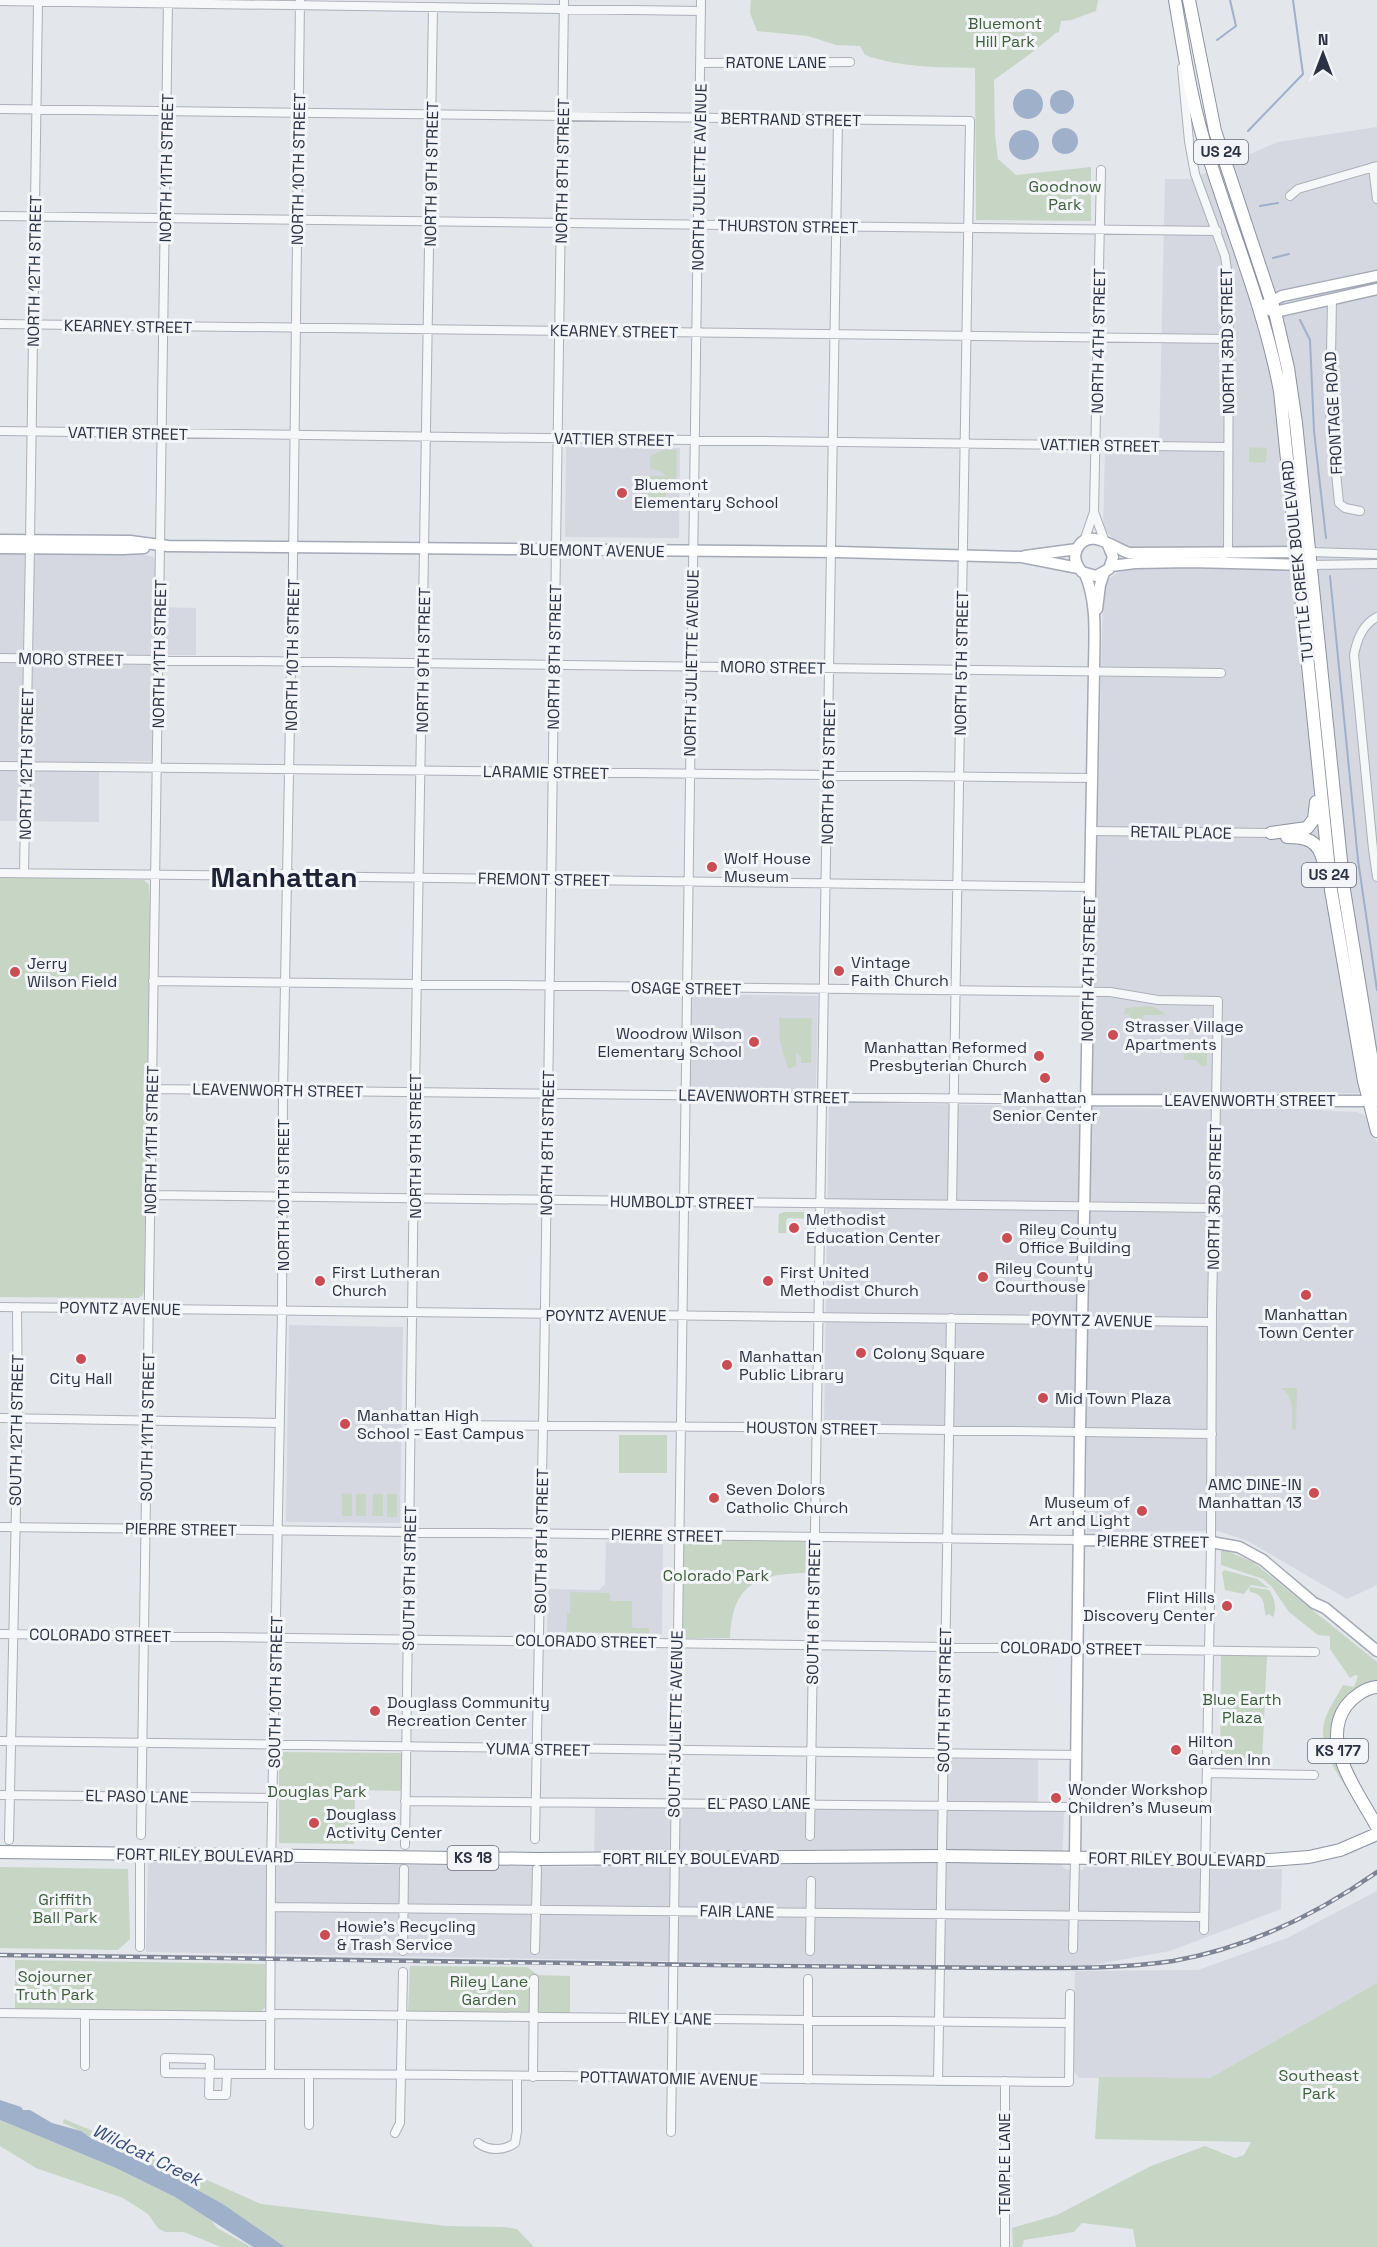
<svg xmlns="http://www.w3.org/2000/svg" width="1377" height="2247" font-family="'Space Grotesk',sans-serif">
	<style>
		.built { fill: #d5d8e0 }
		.green { fill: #c7d5c5 }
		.water { fill: #9fb0ca }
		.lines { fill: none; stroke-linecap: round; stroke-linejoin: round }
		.stream { stroke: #9fb0ca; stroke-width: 2 }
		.minor-casing { stroke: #acb0b9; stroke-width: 10 }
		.major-casing { stroke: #a3a9b6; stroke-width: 13 }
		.highway-casing { stroke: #8b92a1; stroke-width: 14 }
		.minor { stroke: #f6f7f9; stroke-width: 8 }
		.major { stroke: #fff; stroke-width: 10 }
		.highway { stroke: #fff; stroke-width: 12 }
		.rail-casing { stroke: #7d8494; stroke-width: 4.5 }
		.rail { stroke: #f3f5f8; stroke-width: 2; stroke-dasharray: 7; stroke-linecap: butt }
		.poi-dot { fill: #cb4d54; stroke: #f3f5f8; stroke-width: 2 }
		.labels { text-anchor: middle; stroke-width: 6; stroke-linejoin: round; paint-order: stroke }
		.shield { fill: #f3f5f8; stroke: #676c79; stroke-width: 1.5 }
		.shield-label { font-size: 15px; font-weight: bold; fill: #2b3243 }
		.park-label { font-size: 16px; fill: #3d5e39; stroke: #f3f5f8 }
		.street-label { font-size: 16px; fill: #2b3243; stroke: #f3f5f8 }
		.poi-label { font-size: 16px; fill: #2b3243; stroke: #f3f5f8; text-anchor: start }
		.water-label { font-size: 18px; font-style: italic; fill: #364d76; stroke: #f3f5f8 }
		.town-label { font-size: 28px; font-weight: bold; fill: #1d2334; stroke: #f3f5f8 }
	</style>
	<rect width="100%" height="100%" fill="#e3e6eb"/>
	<path class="built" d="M1377 127V1093L1092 1095 1103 590 1109 579 1120 570V545L1103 529 1105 449 1159 450 1165 179H1191L1278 142Z
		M566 447 680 448 679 538 565 537Z
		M0 552 147 555 153 557 157 563 156 607 196 608V655H155L152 761 99 762V822L0 821Z
		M691 994 818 996 816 1091 690 1089Z
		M829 1102 1226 1110 1231 1109H1296L1357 1112 1366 1116 1377 1143V1585L1347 1599 1248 1541 1218 1531 1087 1532 1086 1429 824 1426Z
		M289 1325 403 1327 400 1523 286 1522Z
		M606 1542 663 1543 662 1634 547 1632 548 1589 599 1590 605 1584Z
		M947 1758 1038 1760V1810L1064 1811 1062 1866 1068 1870H1083L1084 1867H1087L1282 1869 1281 1909 1170 1951 1076 1968 146 1952 148 1862 594 1867 595 1805 946 1803Z
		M1377 1891V1983L1210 2078H1079L1073 2070 1075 1971 1198 1970 1287 1938Z"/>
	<path class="green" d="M751 0H1098L1096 11 1071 20 1061 21 1059 32 1056 33 1030 54 994 80 995 135 998 159 1016 175 1091 167V221L976 220 975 68C936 67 903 68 865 55L860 46 836 45 808 36 757 31 750 13Z
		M1249 447 1267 448 1266 463 1249 462Z
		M663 450H677L676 492H666V502L642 501 643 476H666L663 473 650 468V456Z
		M0 877 144 880 149 885 151 925 144 1290 143 1295 138 1298 0 1297Z
		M1152 1006 1163 1012 1165 1015H1143L1142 1020H1133L1128 1014H1124L1125 1008Z
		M779 1018H812L811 1063H801V1057L796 1053V1066L788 1069 780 1041Z
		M1202 1039H1207V1066H1201L1196 1060H1184L1185 1045 1198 1044Z
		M784 1212H807L811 1219 788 1218 786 1221V1233H778L779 1214Z
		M1281 1388H1297L1296 1430 1292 1429C1292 1413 1295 1398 1281 1388Z
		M619 1435H667V1473H619Z
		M342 1493 352 1494V1516H342Z
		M356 1494H366V1516H356Z
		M373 1494H383V1516H372Z
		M387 1494H397V1517H387Z
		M689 1540 810 1541V1573C760 1573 732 1582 730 1638H688L684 1637 681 1633 683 1544Z
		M1225 1550 1253 1562 1377 1662V1680L1357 1688 1333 1724 1331 1737 1334 1756 1361 1809C1345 1784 1315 1751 1325 1719 1329 1708 1337 1696 1343 1685L1354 1687 1358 1676 1355 1675 1350 1678 1330 1649V1636L1318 1635 1289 1612 1272 1587 1263 1579 1221 1565V1551Z
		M1225 1570 1257 1579 1269 1588 1251 1585 1244 1594 1225 1590 1222 1572Z
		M1251 1587 1269 1590C1275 1598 1277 1608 1273 1617L1269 1614 1266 1616C1263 1605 1266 1594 1250 1592L1249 1588Z
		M570 1592 610 1593V1601H632V1626L634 1628H649V1633L566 1632 567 1613H570Z
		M1221 1655H1267L1262 1763 1220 1762Z
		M279 1752 401 1753V1791L355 1790 354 1844 279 1843Z
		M0 1867 128 1869 130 1939 118 1950 0 1948Z
		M15 1960 265 1964V2007L262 2011 256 2012 15 2009Z
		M410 1966 527 1967 538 1975 570 1976V2014L408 2013Z
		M1377 1983V2247H1136L1133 2229 1082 2223 1074 2232 1024 2240 1022 2247H1013L1012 2228 1057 2215 1151 2166 1205 2146 1235 2158 1244 2155 1251 2142 1095 2139 1099 2077 1210 2078Z
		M64 2119 148 2154 261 2204 446 2226 504 2227 517 2229 534 2247H285L223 2204 163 2171 89 2137 81 2131 63 2123Z
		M0 2120 116 2168 175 2197 211 2220 217 2228 251 2247H221L184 2232H165L158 2228 148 2214 123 2198 36 2168 0 2146Z"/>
	<path class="water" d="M1013 104a15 15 0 1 1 30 0a15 15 0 1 1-30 0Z
		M1050 102a12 12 0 1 1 24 0a12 12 0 1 1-24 0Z
		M1052 141a13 13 0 1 1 26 0a13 13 0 1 1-26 0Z
		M1009 145a15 15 0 1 1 30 0a15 15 0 1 1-30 0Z
		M0 2100 21 2107 23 2110H30L52 2123 81 2131 92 2139 106 2144 163 2171 223 2204 285 2247H253L175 2197 116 2168 0 2120Z"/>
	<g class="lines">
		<path class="stream" d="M1217 40 1236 26 1230 0
			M1248 131 1303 74 1293 0
			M1260 206 1278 203
			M1273 258 1289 254
			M1300 320 1310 340 1314 431 1326 538
			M1330 576 1358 860 1377 990"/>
		<g class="minor-casing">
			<path id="minor" d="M0 1 701 11
				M701 63 850 62
				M1182 68 1189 141 1195 174 1225 256 1229 284 1228 552 1223 555
				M0 109 970 121 952 1205
				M1373 167 1377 199
				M1290 196 1298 189 1377 166
				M0 216 1217 231
				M1332 299 1330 413 1339 503 1345 508 1360 511
				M0 324 1228 339
				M0 431 1228 447
				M1094 512 1105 542
				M30 541 38 2
				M1084 541 1094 512 1101 170
				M1309 552 1377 554
				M1311 565 1377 564
				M1377 617C1362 625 1357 640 1354 655L1373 849 1377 877
				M0 658 1221 673
				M0 766 1093 778
				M1090 831 1271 833
				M0 873 279 876 287 872 295 876 1090 887
				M24 873 30 548 33 545
				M153 981 1110 992 1158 1000 1218 1001 1212 1309 1211 1542 1204 1930
				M151 1089 1086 1100
				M150 1195 1214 1208
				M0 1307 1212 1322
				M0 1418 280 1423
				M411 1425 740 1427 1212 1434
				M0 1527 1079 1540
				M0 1634 1315 1652
				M0 1741 1077 1755
				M1208 1773 1314 1775
				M0 1795 273 1798
				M405 1801 1076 1807
				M141 1835 168 0
				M810 1836 838 119
				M535 1839 544 1374 564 0
				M9 1840 18 1412 17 1307
				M405 1845 415 1091 433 7
				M271 1907 1204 1917
				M140 1947V1854
				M1073 1949 1075 1858
				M535 1950 537 1869
				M403 1951 404 1869
				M810 1951 811 1881
				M0 2013 262 2016 277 2014 1069 2023
				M85 2014V2066
				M227 2074 226 2095H209L210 2059 165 2058V2073C197 2073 230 2074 262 2074 531 2074 800 2080 1069 2082L1070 1994
				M270 2074 271 1867 282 1310 283 1090 293 561 300 0
				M533 2077 534 1979
				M808 2080V1979
				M938 2081 951 1318
				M309 2125V2075
				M671 2132 701 0
				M395 2133 400 2123 403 1972
				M478 2143C488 2151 504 2151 515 2143L517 2131V2077
				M1005 2247V2081"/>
		</g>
		<g class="major-casing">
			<path id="major" d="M1260 307 1282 296 1377 276
				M1269 310 1275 312 1377 289
				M0 540 130 541 168 546 838 552 1022 557 1078 568
				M1108 545 1113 557 1109 569 1096 576 1082 572C1076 565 1073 557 1077 549 1088 526 1114 548 1129 553L1304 552
				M0 548 123 549 144 548
				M1025 556 1077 549
				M1111 566 1135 563 1190 562 1306 565
				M1097 609 1100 585 1104 573
				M1086 1100 1377 1101
				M1079 1540 1211 1542 1239 1547 1263 1560 1314 1603 1325 1608 1377 1651
				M1075 1858 1080 1432 1094 672C1094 639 1098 605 1085 574"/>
		</g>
		<g class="highway-casing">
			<path id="highway" d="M1175 0C1183 47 1190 93 1203 138 1228 224 1263 302 1280 391L1331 890 1364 1081 1377 1131
				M1189 0 1215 131 1275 312 1288 368 1296 423 1344 890 1377 1092
				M1271 833 1307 828 1314 819 1316 802
				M1287 837C1306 837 1318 840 1323 860
				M1377 1687C1365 1688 1353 1697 1346 1706 1319 1744 1359 1793 1377 1827
				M0 1852 537 1859 942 1856 1270 1860 1309 1857 1340 1850 1377 1834"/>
		</g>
		<use href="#minor" class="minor"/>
		<use href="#major" class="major"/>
		<use href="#highway" class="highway"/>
		<g class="rail-casing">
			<path id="rail" d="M0 1955C262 1959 524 1964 787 1966 862 1967 937 1968 1011 1968 1065 1968 1119 1969 1173 1961 1247 1948 1316 1915 1377 1872"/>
		</g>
		<use href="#rail" class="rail"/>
	</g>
	<g class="poi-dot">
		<circle cx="622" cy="493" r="6"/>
		<circle cx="712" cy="867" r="6"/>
		<circle cx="839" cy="971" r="6"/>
		<circle cx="15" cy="972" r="6"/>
		<circle cx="1113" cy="1035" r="6"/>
		<circle cx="754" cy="1042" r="6"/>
		<circle cx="1039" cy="1056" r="6"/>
		<circle cx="1045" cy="1078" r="6"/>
		<circle cx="794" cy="1228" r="6"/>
		<circle cx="1007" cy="1238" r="6"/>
		<circle cx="983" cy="1277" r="6"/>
		<circle cx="320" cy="1281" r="6"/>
		<circle cx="768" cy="1281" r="6"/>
		<circle cx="1306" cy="1295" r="6"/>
		<circle cx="861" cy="1353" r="6"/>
		<circle cx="81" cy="1359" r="6"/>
		<circle cx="727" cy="1365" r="6"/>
		<circle cx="1043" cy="1398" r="6"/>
		<circle cx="345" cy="1424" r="6"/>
		<circle cx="1314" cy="1493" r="6"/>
		<circle cx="714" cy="1498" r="6"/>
		<circle cx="1142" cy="1511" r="6"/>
		<circle cx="1227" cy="1606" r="6"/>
		<circle cx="375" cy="1711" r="6"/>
		<circle cx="1176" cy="1750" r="6"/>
		<circle cx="1056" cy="1798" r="6"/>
		<circle cx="314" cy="1823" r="6"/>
		<circle cx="325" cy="1935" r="6"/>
	</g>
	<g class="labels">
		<g class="shield">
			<rect x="1194" y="140" width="54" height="24" rx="4.5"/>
			<rect x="1302" y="863" width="54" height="24" rx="4.5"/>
			<rect x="1308" y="1739" width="60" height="24" rx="4.5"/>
			<rect x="447.5" y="1846" width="51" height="24" rx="4.5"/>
		</g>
		<g class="shield-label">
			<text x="1221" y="157">US 24</text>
			<text x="1329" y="880">US 24</text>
			<text x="1338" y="1756">KS 177</text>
			<text x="473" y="1863">KS 18</text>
		</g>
		<g class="park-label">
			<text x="1005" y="29">Bluemont<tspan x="1005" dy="18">Hill Park</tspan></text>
			<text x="1065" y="192">Goodnow<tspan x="1065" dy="18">Park</tspan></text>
			<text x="716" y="1581">Colorado Park</text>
			<text x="1242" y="1705">Blue Earth<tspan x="1242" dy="18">Plaza</tspan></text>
			<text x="317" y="1797">Douglas Park</text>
			<text x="65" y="1905">Griffith<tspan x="65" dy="18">Ball Park</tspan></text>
			<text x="55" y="1982">Sojourner<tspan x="55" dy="18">Truth Park</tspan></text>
			<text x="489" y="1987">Riley Lane<tspan x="489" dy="18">Garden</tspan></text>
			<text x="1319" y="2081">Southeast<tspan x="1319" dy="18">Park</tspan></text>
		</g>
		<g class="street-label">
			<text x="776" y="68">RATONE LANE</text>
			<text transform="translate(791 119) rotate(1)" y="6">BERTRAND STREET</text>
			<text transform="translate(166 168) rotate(-89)" y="6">NORTH 11TH STREET</text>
			<text transform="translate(298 169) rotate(-89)" y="6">NORTH 10TH STREET</text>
			<text transform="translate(562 171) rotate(-89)" y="6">NORTH 8TH STREET</text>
			<text transform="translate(431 174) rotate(-89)" y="6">NORTH 9TH STREET</text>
			<text transform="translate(699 177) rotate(-89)" y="6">NORTH JULIETTE AVENUE</text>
			<text transform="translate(788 226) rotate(1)" y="6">THURSTON STREET</text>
			<text transform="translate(34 271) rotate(-89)" y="6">NORTH 12TH STREET</text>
			<text transform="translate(128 326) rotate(1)" y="6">KEARNEY STREET</text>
			<text transform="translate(614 331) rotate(1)" y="6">KEARNEY STREET</text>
			<text transform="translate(1098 341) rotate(-89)" y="6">NORTH 4TH STREET</text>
			<text transform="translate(1227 341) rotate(-91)" y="6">NORTH 3RD STREET</text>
			<text transform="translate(1333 413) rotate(-93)" y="6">FRONTAGE ROAD</text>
			<text transform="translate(128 433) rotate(1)" y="6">VATTIER STREET</text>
			<text transform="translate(614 439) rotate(1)" y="6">VATTIER STREET</text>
			<text transform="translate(1100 445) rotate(1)" y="6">VATTIER STREET</text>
			<text transform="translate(592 550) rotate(1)" y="6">BLUEMONT AVENUE</text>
			<text transform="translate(1297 561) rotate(-96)" y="6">TUTTLE CREEK BOULEVARD</text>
			<text transform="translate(159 654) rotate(-89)" y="6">NORTH 11TH STREET</text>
			<text transform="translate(292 655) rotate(-89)" y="6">NORTH 10TH STREET</text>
			<text transform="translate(554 657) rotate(-89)" y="6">NORTH 8TH STREET</text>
			<text transform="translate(71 659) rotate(1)" y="6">MORO STREET</text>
			<text transform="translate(423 660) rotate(-89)" y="6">NORTH 9TH STREET</text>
			<text transform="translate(691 663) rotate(-89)" y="6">NORTH JULIETTE AVENUE</text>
			<text transform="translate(961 663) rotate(-89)" y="6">NORTH 5TH STREET</text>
			<text transform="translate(773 667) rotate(1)" y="6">MORO STREET</text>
			<text transform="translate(26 764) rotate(-89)" y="6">NORTH 12TH STREET</text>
			<text transform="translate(546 772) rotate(1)" y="6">LARAMIE STREET</text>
			<text transform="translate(828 772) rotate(-89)" y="6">NORTH 6TH STREET</text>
			<text transform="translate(1181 832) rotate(1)" y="6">RETAIL PLACE</text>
			<text transform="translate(544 879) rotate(1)" y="6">FREMONT STREET</text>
			<text transform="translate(1088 969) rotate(-89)" y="6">NORTH 4TH STREET</text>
			<text transform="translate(686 988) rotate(1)" y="6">OSAGE STREET</text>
			<text transform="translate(278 1090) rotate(1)" y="6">LEAVENWORTH STREET</text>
			<text transform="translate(764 1096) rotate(1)" y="6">LEAVENWORTH STREET</text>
			<text x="1250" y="1106">LEAVENWORTH STREET</text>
			<text transform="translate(151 1140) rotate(-89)" y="6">NORTH 11TH STREET</text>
			<text transform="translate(547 1143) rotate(-89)" y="6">NORTH 8TH STREET</text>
			<text transform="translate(415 1146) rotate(-90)" y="6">NORTH 9TH STREET</text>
			<text transform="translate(283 1195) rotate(-90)" y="6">NORTH 10TH STREET</text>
			<text transform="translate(1214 1197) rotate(-89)" y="6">NORTH 3RD STREET</text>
			<text transform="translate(682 1202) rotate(1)" y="6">HUMBOLDT STREET</text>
			<text transform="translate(120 1308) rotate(1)" y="6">POYNTZ AVENUE</text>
			<text x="606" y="1321">POYNTZ AVENUE</text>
			<text transform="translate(1092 1320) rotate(1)" y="6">POYNTZ AVENUE</text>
			<text transform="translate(147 1427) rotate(-89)" y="6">SOUTH 11TH STREET</text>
			<text transform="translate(812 1428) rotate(1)" y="6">HOUSTON STREET</text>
			<text transform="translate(16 1430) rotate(-89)" y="6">SOUTH 12TH STREET</text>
			<text transform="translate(181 1529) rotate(1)" y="6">PIERRE STREET</text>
			<text transform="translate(667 1535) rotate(1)" y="6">PIERRE STREET</text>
			<text transform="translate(541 1541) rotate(-89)" y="6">SOUTH 8TH STREET</text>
			<text transform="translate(1153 1541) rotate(1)" y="6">PIERRE STREET</text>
			<text transform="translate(409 1578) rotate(-89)" y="6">SOUTH 9TH STREET</text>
			<text transform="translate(813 1612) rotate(-89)" y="6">SOUTH 6TH STREET</text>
			<text transform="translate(100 1635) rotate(1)" y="6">COLORADO STREET</text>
			<text transform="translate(586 1641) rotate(1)" y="6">COLORADO STREET</text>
			<text transform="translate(1071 1648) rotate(1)" y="6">COLORADO STREET</text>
			<text transform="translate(275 1692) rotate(-89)" y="6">SOUTH 10TH STREET</text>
			<text transform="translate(944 1700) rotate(-89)" y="6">SOUTH 5TH STREET</text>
			<text transform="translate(675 1724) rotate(-89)" y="6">SOUTH JULIETTE AVENUE</text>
			<text transform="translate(538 1749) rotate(1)" y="6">YUMA STREET</text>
			<text transform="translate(137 1796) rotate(1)" y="6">EL PASO LANE</text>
			<text x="759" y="1809">EL PASO LANE</text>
			<text transform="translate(205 1855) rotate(1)" y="6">FORT RILEY BOULEVARD</text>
			<text x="691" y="1864">FORT RILEY BOULEVARD</text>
			<text transform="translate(1177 1859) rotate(1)" y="6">FORT RILEY BOULEVARD</text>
			<text transform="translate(737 1911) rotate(1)" y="6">FAIR LANE</text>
			<text transform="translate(670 2018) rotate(1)" y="6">RILEY LANE</text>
			<text transform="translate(669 2078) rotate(1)" y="6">POTTAWATOMIE AVENUE</text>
			<text transform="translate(1004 2164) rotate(-90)" y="6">TEMPLE LANE</text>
		</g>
		<g class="poi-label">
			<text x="634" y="490">Bluemont<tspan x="634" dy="18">Elementary School</tspan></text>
			<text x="724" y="864">Wolf House<tspan x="724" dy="18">Museum</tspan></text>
			<text x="851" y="968">Vintage<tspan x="851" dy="18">Faith Church</tspan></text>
			<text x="27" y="969">Jerry<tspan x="27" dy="18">Wilson Field</tspan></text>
			<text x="1125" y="1032">Strasser Village<tspan x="1125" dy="18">Apartments</tspan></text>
			<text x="742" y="1039" text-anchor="end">Woodrow Wilson<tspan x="742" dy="18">Elementary School</tspan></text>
			<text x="1027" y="1053" text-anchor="end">Manhattan Reformed<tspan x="1027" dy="18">Presbyterian Church</tspan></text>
			<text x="1045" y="1103" text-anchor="middle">Manhattan<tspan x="1045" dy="18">Senior Center</tspan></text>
			<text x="806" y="1225">Methodist<tspan x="806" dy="18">Education Center</tspan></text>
			<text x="1019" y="1235">Riley County<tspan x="1019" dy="18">Office Building</tspan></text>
			<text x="995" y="1274">Riley County<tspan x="995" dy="18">Courthouse</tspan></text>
			<text x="332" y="1278">First Lutheran<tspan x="332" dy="18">Church</tspan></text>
			<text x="780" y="1278">First United<tspan x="780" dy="18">Methodist Church</tspan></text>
			<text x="1306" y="1320" text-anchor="middle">Manhattan<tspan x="1306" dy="18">Town Center</tspan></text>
			<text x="873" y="1359">Colony Square</text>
			<text x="739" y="1362">Manhattan<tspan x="739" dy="18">Public Library</tspan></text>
			<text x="81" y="1384" text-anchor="middle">City Hall</text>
			<text x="1055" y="1404">Mid Town Plaza</text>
			<text x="357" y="1421">Manhattan High<tspan x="357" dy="18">School - East Campus</tspan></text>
			<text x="1302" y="1490" text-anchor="end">AMC DINE-IN<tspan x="1302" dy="18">Manhattan 13</tspan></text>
			<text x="726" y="1495">Seven Dolors<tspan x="726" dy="18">Catholic Church</tspan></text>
			<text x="1130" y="1508" text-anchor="end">Museum of<tspan x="1130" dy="18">Art and Light</tspan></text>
			<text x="1215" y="1603" text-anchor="end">Flint Hills<tspan x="1215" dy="18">Discovery Center</tspan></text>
			<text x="387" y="1708">Douglass Community<tspan x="387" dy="18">Recreation Center</tspan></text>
			<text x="1188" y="1747">Hilton<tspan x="1188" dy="18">Garden Inn</tspan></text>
			<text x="1068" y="1795">Wonder Workshop<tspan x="1068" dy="18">Children's Museum</tspan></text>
			<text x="326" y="1820">Douglass<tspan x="326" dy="18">Activity Center</tspan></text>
			<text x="337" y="1932">Howie's Recycling<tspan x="337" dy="18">&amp; Trash Service</tspan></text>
		</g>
		<g class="water-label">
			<text transform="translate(147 2155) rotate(26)" y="6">Wildcat Creek</text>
		</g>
		<g class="town-label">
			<text x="284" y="887">Manhattan</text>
		</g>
	</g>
	<g transform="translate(1323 54)" stroke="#f3f5f8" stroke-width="4.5" paint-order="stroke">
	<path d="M0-4.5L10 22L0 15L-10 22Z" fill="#2b3243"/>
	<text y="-9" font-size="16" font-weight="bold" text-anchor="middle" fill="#2b3243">N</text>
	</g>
</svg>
